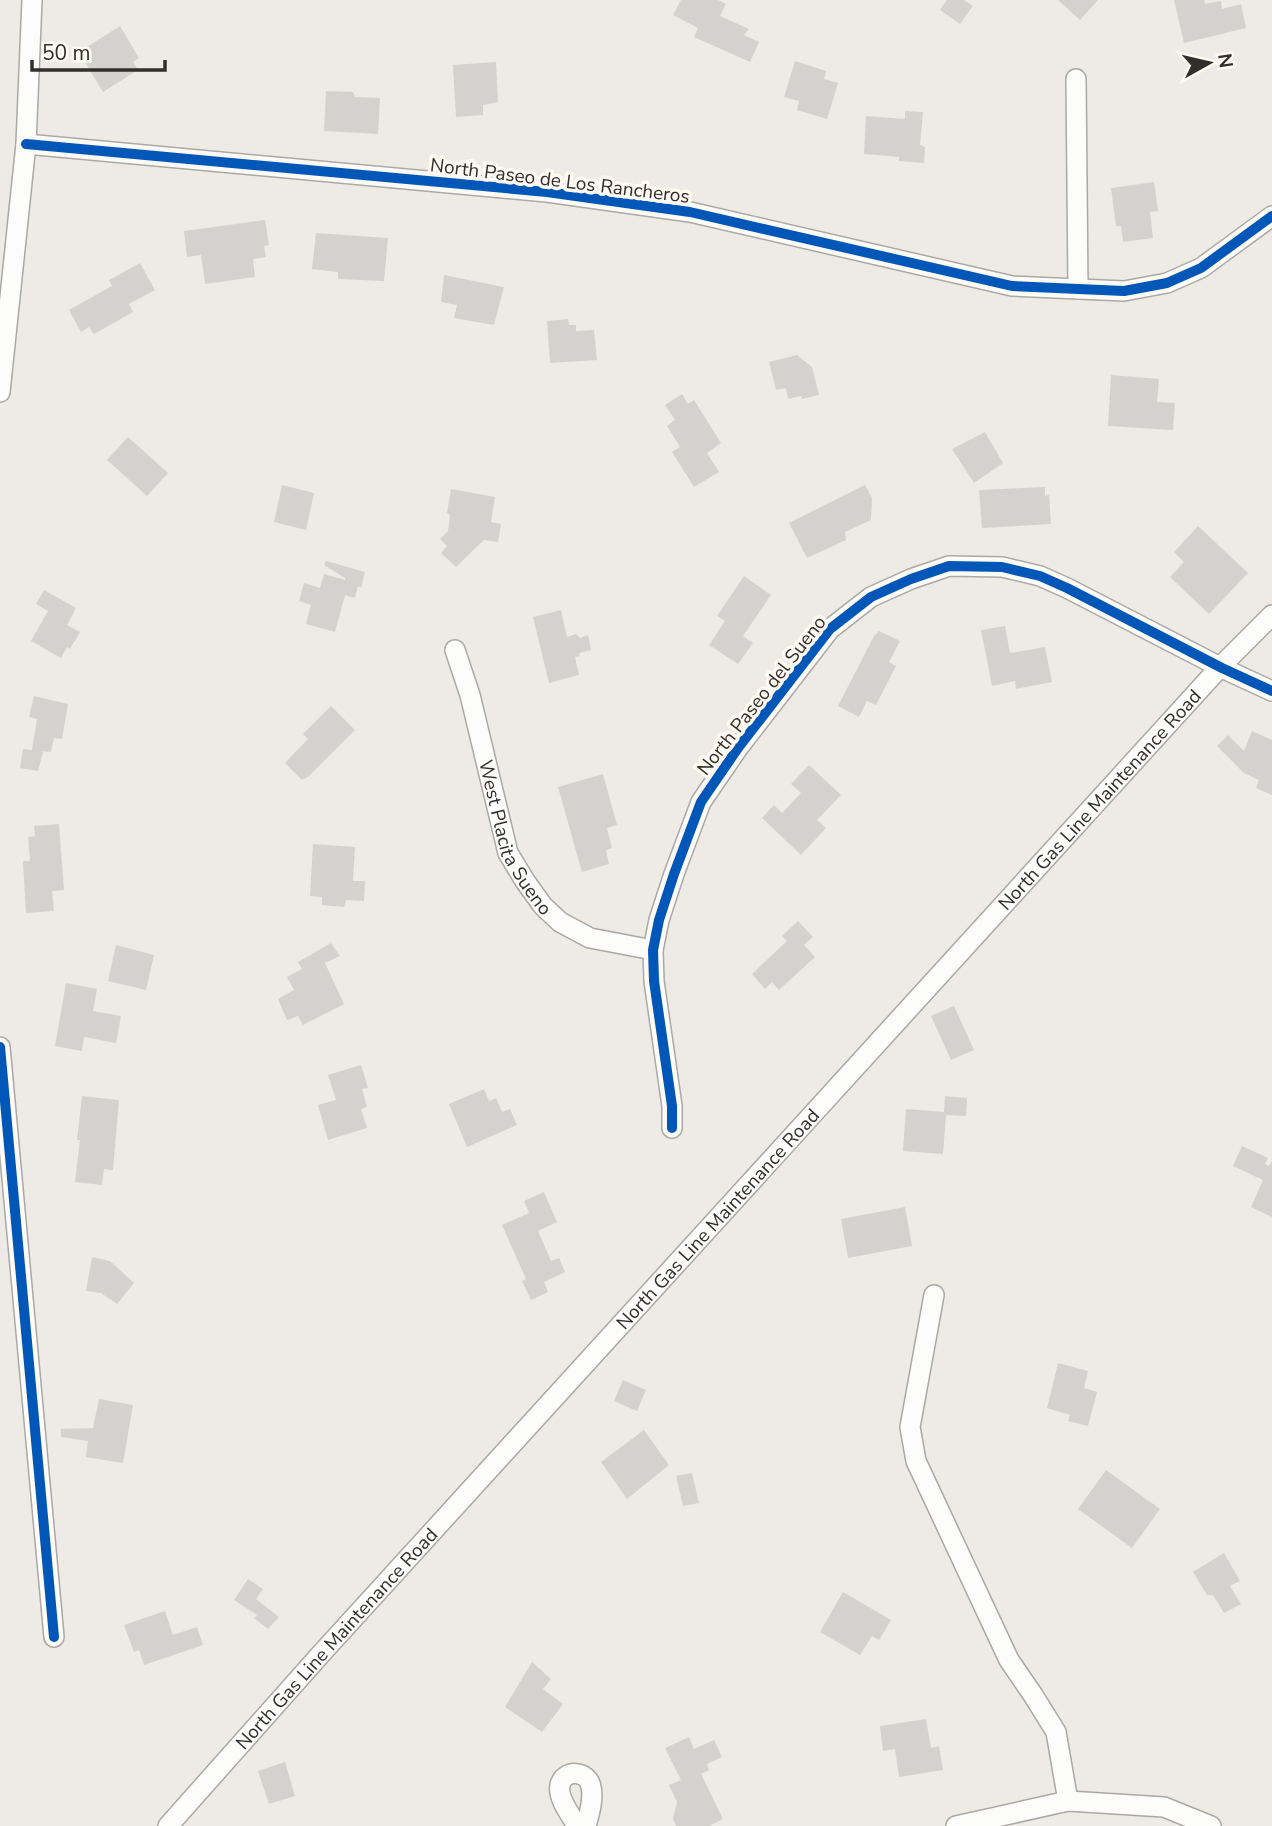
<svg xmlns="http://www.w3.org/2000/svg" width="1272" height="1826" font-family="'Nunito Sans',sans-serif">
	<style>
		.building { fill: #d4d2ce }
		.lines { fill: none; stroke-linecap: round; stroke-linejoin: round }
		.minor-casing { stroke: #aba8a5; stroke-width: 22 }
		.minor { stroke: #fcfcfb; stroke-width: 19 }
		.cycleway-casing { stroke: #fffaf1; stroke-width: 15 }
		.cycleway { stroke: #0057b8; stroke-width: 10 }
		.labels { text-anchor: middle; stroke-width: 7; stroke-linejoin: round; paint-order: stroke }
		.street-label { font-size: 19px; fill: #312f2b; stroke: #fffaf1 }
	</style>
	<rect width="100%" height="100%" fill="#eeebe6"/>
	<path class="building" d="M681 0H718L726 4 720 16 749 29 744 35 759 42 750 62 694 37 698 28 673 15Z
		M947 0H964L973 6 960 24 940 10Z
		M1058 0H1098L1080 20Z
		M1174 0H1204L1205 4 1221 1 1222 9 1241 4 1246 28 1184 43Z
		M120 26 139 58 133 62 138 70 103 92 79 52Z
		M795 61 826 71 824 79 838 83 827 119 797 110 799 101 784 97Z
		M496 62 498 102 483 105V115L456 117 453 65Z
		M326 91 353 92 355 97 380 98 378 134 324 131Z
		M905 111 923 112 920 145 925 147 924 163 899 161V157L864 154 866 116 905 119Z
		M1154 182 1158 211 1150 212 1153 238 1123 242 1121 226H1116L1111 188Z
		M265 220 269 245 264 246 266 257 253 259 255 277 205 284 201 255 187 257 184 231Z
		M316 233 388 238 384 281 338 279V272L312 269Z
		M140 263 155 290 129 304 133 312 94 334 89 327 81 332 69 310 112 286 109 280Z
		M444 275 504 287 494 325 454 318 457 305 441 302Z
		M568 319 569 325H576V331L594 330 597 360 550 363 547 321Z
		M797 355 812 367 819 395 802 399 801 396 788 399 786 388 776 390 769 362Z
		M1111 375 1159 379 1157 402 1175 403 1173 430 1108 426Z
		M682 394 688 404 694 400 721 443 707 453 719 472 694 487 672 452 680 447 667 426 675 420 665 405Z
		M985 432 1003 463 974 483 952 449Z
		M128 437 168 473 147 496 107 460Z
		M282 485 314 493 306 530 274 522Z
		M865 485 872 498 871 520 845 532 846 540 807 558 789 523Z
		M1045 487V496L1049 495 1051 524 982 528 979 490Z
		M451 489 495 497 491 522 501 524 498 542 484 540 456 567 441 553 447 546 440 539 448 531 450 515 447 513Z
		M1198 526 1248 573 1209 614 1170 577 1184 562 1174 552Z
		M326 561 365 572 361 588 358 586 355 598 345 595 335 632 306 624 311 605 299 601 304 583 320 588 324 574 345 580V578L324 565Z
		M744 576 771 595 743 636 753 643 738 664 709 645 725 621 717 616Z
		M44 590 76 608 67 625 80 632 70 649 67 647 61 658 31 641 48 611 36 604Z
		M561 610 567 637 576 634 580 638 588 635 591 650 579 653 580 656 575 657 579 675 549 683 533 617Z
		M1005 626 1010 653 1045 647 1052 682 1016 689 1015 681 992 686 981 630Z
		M879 631 900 641 889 662 896 666 876 705 867 701 859 717 838 706 874 636Z
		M34 696 68 704 62 739 54 738 51 752 40 751 43 752 38 771 20 768 23 749 32 750 37 719 29 717Z
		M331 706 355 730 308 777 302 780 285 763 308 739 303 734Z
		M1252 731 1272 740V795L1256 788 1259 780 1244 773 1217 746 1228 735 1244 751Z
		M809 765 841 795 817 820 826 828 801 855 762 818 774 805 782 813 801 793 791 784Z
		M603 774 617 825 607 828 612 848 606 850 609 864 582 872 558 787Z
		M59 824 64 890 52 891 54 911 26 913 23 861H30L28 837 35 836 34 826Z
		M313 844 355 847 353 881H365L364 901 346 900 344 907 322 905V897L310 896Z
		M798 921 813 937 804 945 815 957 779 990 772 982 765 989 752 974 787 941 782 936Z
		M331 943 340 956 325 963 344 1004 303 1025 298 1016 287 1020 278 999 294 990 287 977 302 969 298 962Z
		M116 945 154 955 146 990 108 981Z
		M66 983 97 989 93 1011 121 1016 116 1043 84 1037 82 1051 55 1046Z
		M954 1006 974 1050 951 1060 931 1016Z
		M361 1065 368 1088 362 1089 367 1107 361 1109 367 1128 328 1140 318 1105 336 1100 328 1075Z
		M484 1089 489 1101 496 1098 502 1112 510 1109 517 1125 467 1147 449 1104Z
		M82 1096 119 1100 113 1170 104 1169 102 1185 75 1182 80 1140H77Z
		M945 1096 967 1098 966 1116 946 1115 943 1154 903 1151 906 1109 944 1112Z
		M1242 1146 1268 1158 1265 1164 1269 1166 1272 1161V1217L1251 1207 1263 1180 1233 1166Z
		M544 1192 557 1222 538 1231 551 1261 559 1258 565 1272 544 1282 548 1292 531 1300 522 1281 526 1279 502 1225 529 1213 524 1201Z
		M905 1207 912 1246 848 1258 841 1219Z
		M92 1257 110 1261 134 1283 117 1304 101 1293 86 1291Z
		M1058 1363 1088 1371 1084 1388 1097 1392 1088 1426 1068 1421 1070 1415 1047 1408Z
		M623 1380 646 1390 637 1411 614 1401Z
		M99 1399 133 1405 123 1463 86 1457 88 1441 61 1437V1429L93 1428Z
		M644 1430 669 1465 627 1499 601 1462Z
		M1106 1470 1160 1509 1132 1548 1078 1509Z
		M692 1473 699 1503 683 1506 676 1476Z
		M1224 1553 1240 1581 1230 1586 1241 1604 1224 1613 1213 1595H1207L1193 1572Z
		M248 1579 263 1589 256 1599 279 1617 268 1629 254 1618 257 1615 234 1600Z
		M843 1592 891 1620 879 1640 872 1636 860 1655 820 1632Z
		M165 1611 173 1635 197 1627 203 1645 144 1665 139 1650 134 1652 124 1625Z
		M532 1662 551 1679 543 1689 563 1704 542 1732 505 1707Z
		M926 1719 931 1748 939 1746 943 1770 899 1777 895 1749 883 1751 880 1726Z
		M689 1737 694 1749 714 1740 722 1757 707 1764 709 1770 701 1774 723 1819 709 1826H676L673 1819 677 1802 669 1785 681 1780 665 1748Z
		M285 1762 295 1796 269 1804 258 1771Z"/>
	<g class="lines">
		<g class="minor-casing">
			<g id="minor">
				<path d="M1076 79 1078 289"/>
				<path d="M26 144 547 192 690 212 1012 286 1124 291 1167 283 1201 268 1272 216"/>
				<path d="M0 392 26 144 32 0"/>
				<path id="s1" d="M455 650 470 695 508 853 525 881 543 906 560 922 590 938 653 950"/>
				<path d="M0 1047 54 1637"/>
				<path d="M672 1128V1106L654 981 653 950 659 920 674 874 701 802 738 748 830 629 871 597 911 579 949 566 1002 567 1040 576 1067 588 1222 668 1272 691"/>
				<path d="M934 1295 910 1427 916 1461 1009 1660 1033 1695 1056 1732 1068 1801"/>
				<path id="s2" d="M168 1826 320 1655 1220 667 1272 615"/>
				<path d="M577 1826C571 1815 557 1798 560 1785 564 1769 588 1770 591 1787 594 1799 589 1815 586 1826"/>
				<path d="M956 1826 1068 1801 1164 1807 1211 1826"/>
			</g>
		</g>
		<use href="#minor" class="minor"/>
		<g class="cycleway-casing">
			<path id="cycleway" d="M26 144 547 192 690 212 1012 286 1124 291 1167 283 1201 268 1272 216
				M0 1047 54 1637
				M672 1128V1106L654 981 653 950 659 920 674 874 701 802 738 748 830 629 871 597 911 579 949 566 1002 567 1040 576 1067 588 1222 668 1272 691"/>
		</g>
		<use href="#cycleway" class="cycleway"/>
	</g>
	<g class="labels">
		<g class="street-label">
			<text transform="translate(560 180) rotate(7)" y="7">North Paseo de Los Rancheros</text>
			<text transform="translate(761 695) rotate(-52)" y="7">North Paseo del Sueno</text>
			<text dy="7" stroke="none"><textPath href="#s2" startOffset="1386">North Gas Line Maintenance Road</textPath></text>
			<text dy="7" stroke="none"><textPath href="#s1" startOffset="198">West Placita Sueno</textPath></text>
			<text dy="7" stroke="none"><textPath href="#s2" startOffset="819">North Gas Line Maintenance Road</textPath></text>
			<text dy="7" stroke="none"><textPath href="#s2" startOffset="252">North Gas Line Maintenance Road</textPath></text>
		</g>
	</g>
	<g transform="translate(1209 63) rotate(82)" stroke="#fffaf1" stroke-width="5" paint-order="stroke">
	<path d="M0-5L12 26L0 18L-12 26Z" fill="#312f2b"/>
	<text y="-10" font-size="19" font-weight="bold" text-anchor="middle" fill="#312f2b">N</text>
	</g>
	<path d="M32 60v10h133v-10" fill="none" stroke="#312f2b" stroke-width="3.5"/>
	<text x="42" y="60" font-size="21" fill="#312f2b" stroke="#fffaf1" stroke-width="5" paint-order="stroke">50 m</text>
</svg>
